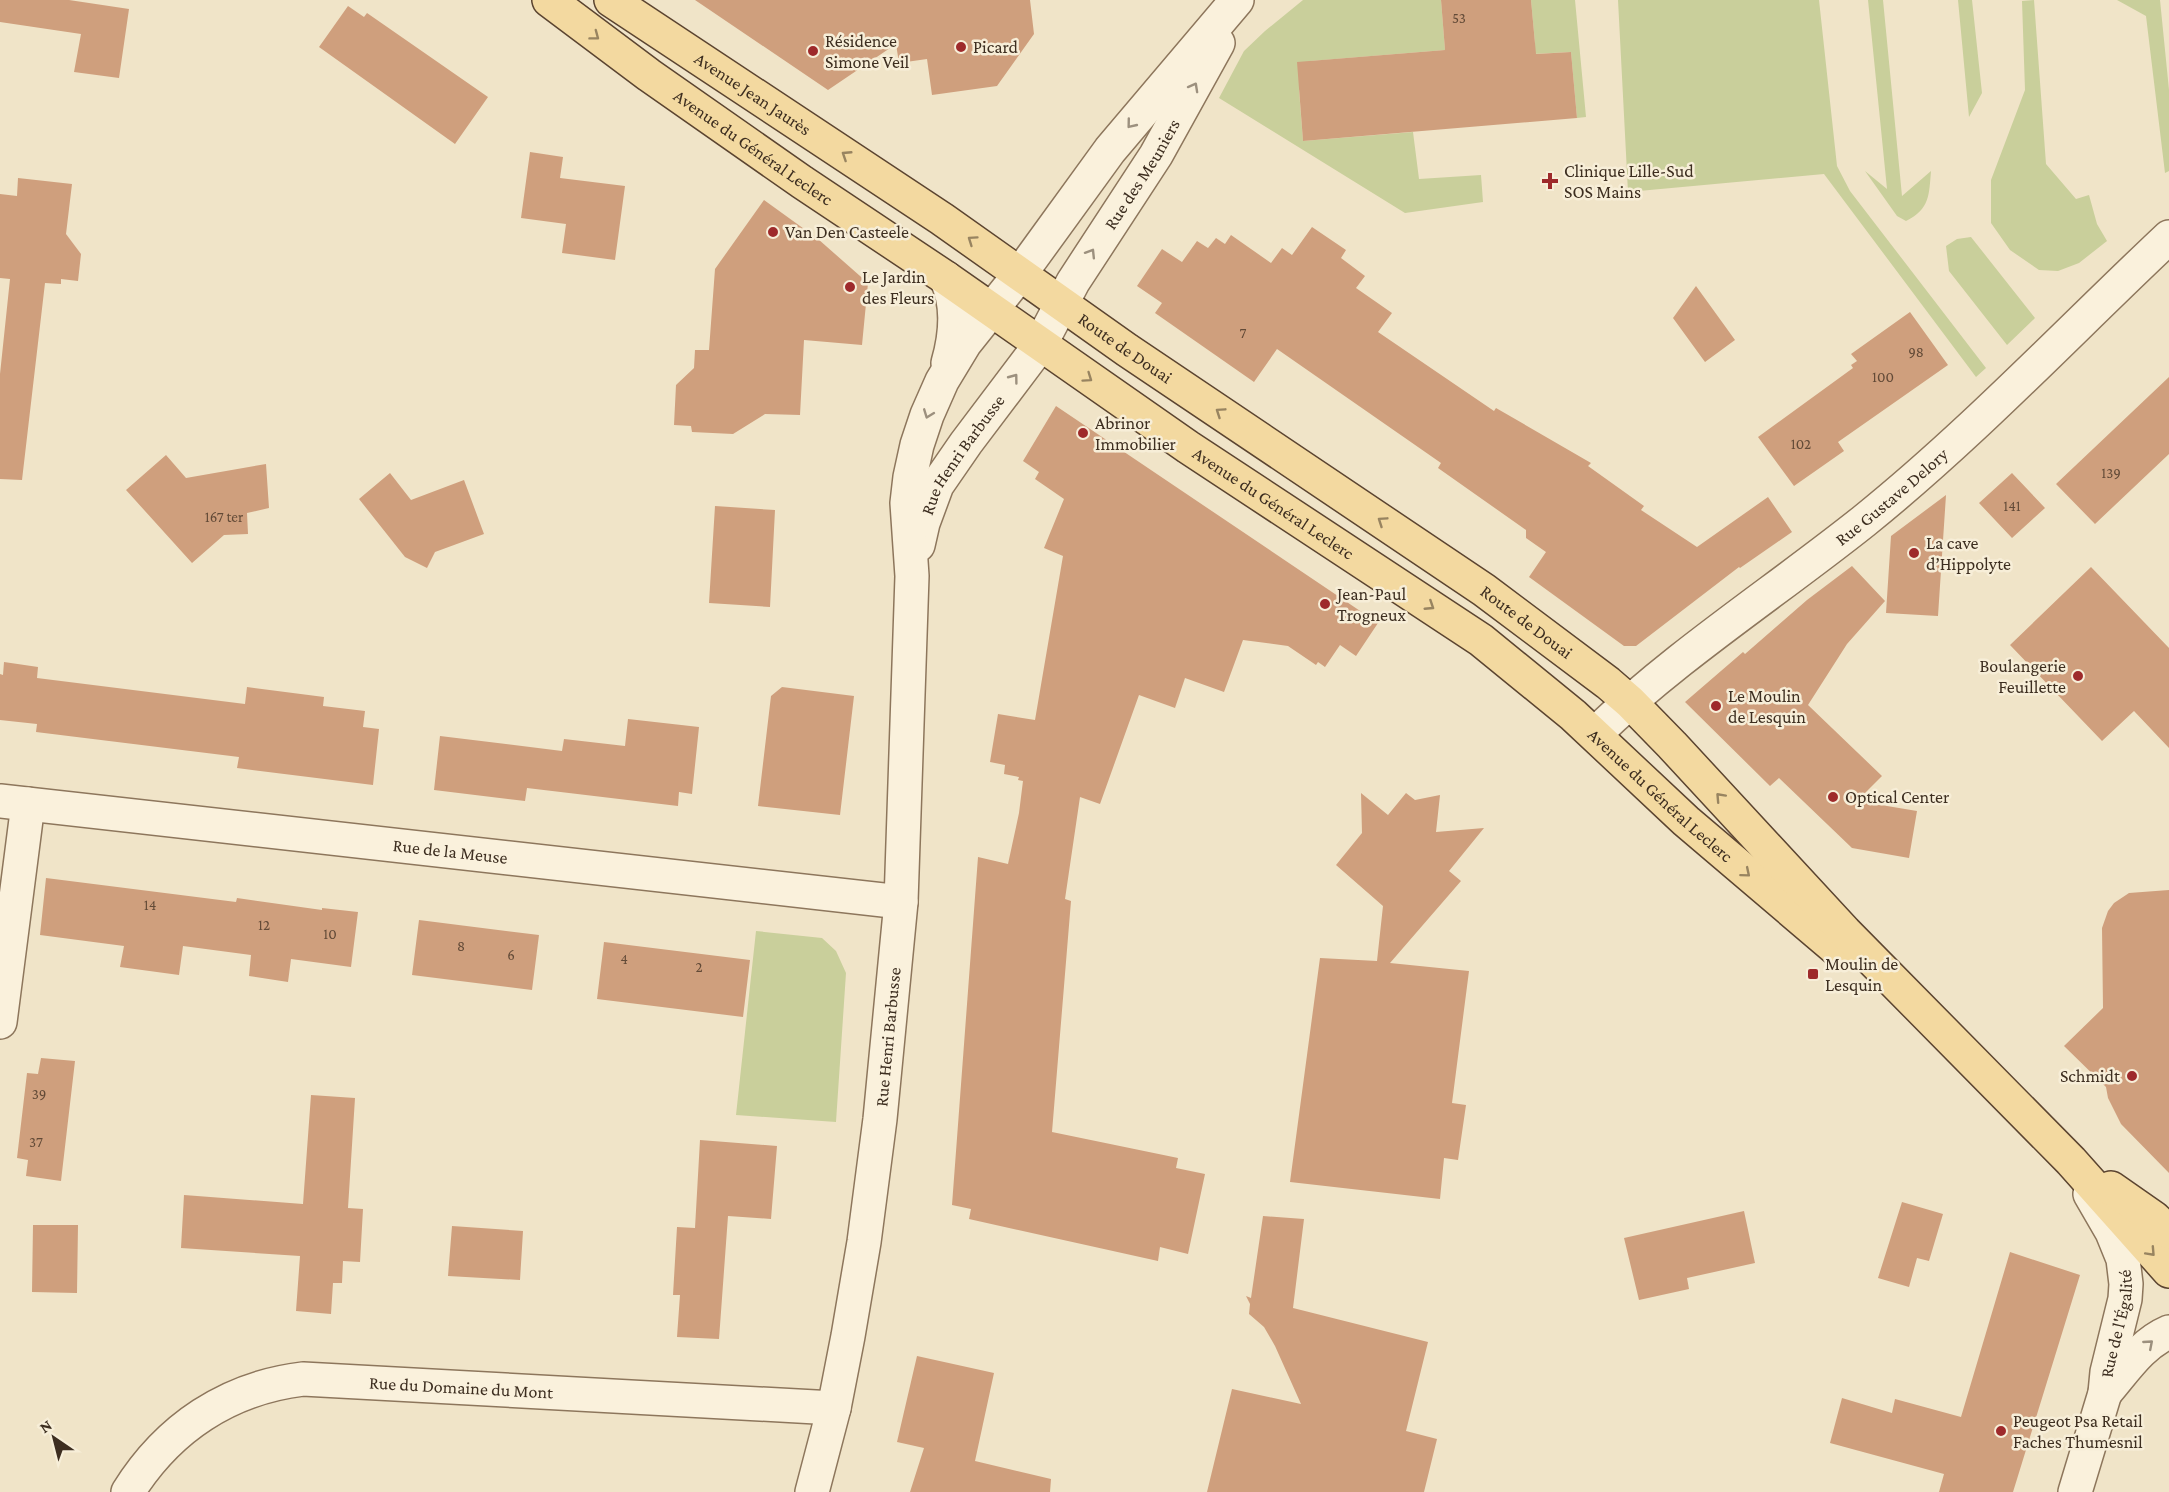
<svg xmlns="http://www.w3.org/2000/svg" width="2169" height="1492" font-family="'Crimson Pro',serif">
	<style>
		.green { fill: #c9cf9b }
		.building { fill: #cf9f7d }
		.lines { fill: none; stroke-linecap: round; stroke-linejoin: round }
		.minor-casing { stroke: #8d765c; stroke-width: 36 }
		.major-casing { stroke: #5b4430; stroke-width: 36 }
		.minor { stroke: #faf1dc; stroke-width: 33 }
		.major { stroke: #f3d9a0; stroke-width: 33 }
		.oneway { stroke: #988460 }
		.oneway2 { stroke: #9c907e }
		.poi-dot { fill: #9e2a2b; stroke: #f7eed8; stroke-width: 2 }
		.labels { text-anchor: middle; stroke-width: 5; stroke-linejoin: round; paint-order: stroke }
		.number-label { font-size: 15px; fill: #624a37 }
		.poi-label { font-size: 18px; fill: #3d2e20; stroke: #f7eed8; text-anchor: start }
		.street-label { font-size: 18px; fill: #3d2e20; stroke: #f7eed8 }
	</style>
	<rect width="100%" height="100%" fill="#f0e4c8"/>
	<path class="green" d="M1303 0H1441L1445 50 1310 61 1306 87 1299 90 1303 141 1413 132 1419 179 1481 175 1483 202 1405 213 1219 98 1244 51 1265 31Z
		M1531 0H1575L1586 117 1577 118 1571 52 1533 54 1535 43Z
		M1618 0H1819L1837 166 1850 191 1986 368 1976 377 1824 174 1628 192Z
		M1868 0H1883L1902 196 1931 171C1929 195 1930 209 1906 221L1897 216 1865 171 1887 189Z
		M1958 0H1972L1982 93 1969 117Z
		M2034 0 2046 164 2076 199 2089 195 2097 224 2107 241 2079 263 2058 271 2039 270 2010 250 1991 223V180L2025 90 2022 1Z
		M2117 0H2160L2169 90V171L2165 173 2146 16Z
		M1971 237 2035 318 2007 345 1949 271 1946 246 1957 239Z
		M756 931 822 938 836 951 846 973 836 1122 736 1115Z"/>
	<path class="building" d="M0 0H69L129 9 119 78 74 72 81 34 0 22Z
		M695 0H1030L1034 34 997 86 932 95 927 59 899 63 896 44 828 90Z
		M1441 0H1531L1536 54 1571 52 1577 118 1303 141 1297 62 1445 50Z
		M348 6 364 17 367 13 488 97 455 144 319 47Z
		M530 152 563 157 560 178 625 186 615 260 562 253 566 224 521 218Z
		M18 178 72 184 66 234 81 254 78 281 61 279V284L45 283 22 480 0 479V374L10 279 0 278V194L17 196Z
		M764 200 818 239 868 283 862 345 804 340 800 415 765 414 733 434 692 432 691 426 674 425 676 385 694 368 695 350H709L715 269Z
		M1312 227 1346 250 1341 258 1365 276 1356 288 1392 313 1378 332 1494 411 1496 408 1591 463 1588 466 1644 506 1641 510 1697 547 1768 497 1792 532 1740 568 1739 567 1636 646H1624L1529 577 1546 552 1526 538V530L1438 468 1441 463 1277 349 1254 382 1155 313 1162 303 1137 286 1162 249 1182 262 1197 241 1208 248 1216 238 1225 244 1231 235 1271 263 1282 248 1292 255Z
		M1696 286 1735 340 1705 362 1673 318Z
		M1910 312 1948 365 1838 442 1844 451 1794 486 1758 437 1853 368 1851 365 1857 361 1851 354Z
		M2169 377V454L2095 524 2056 484Z
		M1056 406 1378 623 1356 656 1340 645 1325 667 1318 662 1316 665 1288 646 1243 640 1224 692 1185 678 1175 708 1139 695 1100 804 1080 797 1065 899 1071 901 1052 1132 1178 1158 1176 1168 1205 1174 1188 1254 1160 1247 1158 1261 969 1219 971 1209 952 1205 978 857 1008 864 1019 813 1023 781 1018 780 1019 777 1004 774 1005 765 990 762 998 714 1035 720 1063 556 1044 548 1064 499 1035 479 1039 472 1023 461Z
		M166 455 186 478 266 464 269 508 247 513 248 534 224 535 192 563 126 490Z
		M390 473 411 500 464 480 484 534 435 552 427 568 405 557 359 499Z
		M2012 473 2045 508 2012 538 1979 503Z
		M1946 495 1938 616 1886 613 1891 536Z
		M715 506 775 510 770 607 709 603Z
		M1852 566 1885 601 1847 644 1808 705 1882 776 1857 801 1917 811 1909 858 1852 848 1779 778 1770 786 1685 702 1743 652 1745 654 1807 600Z
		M2091 567 2169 648V748L2134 711 2102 741 2010 645Z
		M4 662 38 667 37 678 245 704 247 687 324 697 323 706 365 711 363 727 379 729 373 785 237 768 239 757 36 732 37 724 0 720V674L3 675Z
		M782 687 854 696 840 815 758 806 771 696Z
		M628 719 699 727 692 794 679 792 678 806 527 788 525 801 434 790 440 736 562 751 564 739 625 746Z
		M1361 793 1388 815 1406 793 1415 800 1440 795 1436 832 1484 828 1449 871 1461 881 1390 963 1469 971 1452 1103 1466 1105 1458 1160 1444 1158 1440 1199 1290 1182 1320 958 1377 961 1383 906 1336 865 1362 833Z
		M46 878 236 902 237 898 322 910V908L358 912 351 967 291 959 288 982 249 976 251 955 183 946 179 975 120 967 124 946 40 935Z
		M2169 890V1173L2121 1124 2108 1098 2106 1087 2064 1046 2103 1008 2102 928 2108 911 2114 903 2129 893Z
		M419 920 539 935 532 990 412 975Z
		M604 942 750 960 743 1017 597 999Z
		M41 1058 75 1061 61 1181 26 1176 28 1160 17 1158 27 1073 38 1074Z
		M311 1095 355 1098 348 1208 363 1209 360 1262 343 1261 342 1283H333L331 1314 296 1311 300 1256 181 1248 184 1195 303 1204Z
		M700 1140 777 1146 771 1219 728 1216 719 1339 677 1337 680 1295H673L677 1227 695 1228Z
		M1902 1202 1943 1214 1929 1261 1917 1258 1909 1287 1878 1278Z
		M1744 1211 1755 1263 1687 1278 1689 1289 1639 1300 1624 1238Z
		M1263 1216 1304 1219 1293 1308 1428 1342 1406 1431 1437 1439 1424 1492H1207L1232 1389 1301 1404 1275 1346 1264 1327 1249 1314 1250 1304 1246 1296 1251 1298Z
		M33 1225H78L77 1293 32 1292Z
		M452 1226 523 1231 520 1280 448 1276Z
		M2010 1252 2080 1275 2013 1492H1939L1944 1474 1830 1443 1842 1398 1892 1413 1895 1399 1961 1417Z
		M917 1356 994 1373 975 1461 1051 1479 1050 1492H910L924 1448 897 1442Z"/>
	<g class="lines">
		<g class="minor-casing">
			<g id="minor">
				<path d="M946 278C959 305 956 335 948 363"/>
				<path id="s1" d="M918 545 923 523 937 485 966 443 1040 345 1073 282 1156 155 1218 43"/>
				<path id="s2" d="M1595 734C1677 655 1775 592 1864 521 1972 434 2068 332 2169 237"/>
				<path id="s3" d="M0 801 901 902"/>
				<path d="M0 1022 28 804"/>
				<path d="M2105 1393C2125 1370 2141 1344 2169 1332"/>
				<path id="s4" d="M128 1492C168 1428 228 1388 303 1379L834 1408"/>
				<path id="s5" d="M812 1492 834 1408 848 1336 864 1242 880 1119 901 902 912 576 907 503 910 477 917 445 927 415 942 381 965 343 1020 274 1110 150 1237 0"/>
				<path id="s6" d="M2075 1492 2105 1393 2107 1372 2125 1299 2126 1284 2123 1259 2112 1232 2090 1194"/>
			</g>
		</g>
		<g class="major-casing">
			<g id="major">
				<path id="s7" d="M549 0 649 75 802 182 946 278 1188 447 1481 640 1573 715 1686 821 1840 952"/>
				<path id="s8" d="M611 0 942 219 1127 350 1484 590 1608 683 1630 702 1672 745 1845 932 2071 1161 2169 1271"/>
				<path d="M2111 1188 2154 1218 2169 1232"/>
			</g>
		</g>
		<use href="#minor" class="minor"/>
		<use href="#major" class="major"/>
	</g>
	<defs><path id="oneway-chevron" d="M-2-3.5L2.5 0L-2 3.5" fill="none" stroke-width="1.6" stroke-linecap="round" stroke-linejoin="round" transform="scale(1.5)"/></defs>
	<g class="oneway">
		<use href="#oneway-chevron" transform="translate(595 36) rotate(37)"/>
		<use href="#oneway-chevron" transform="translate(846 155) rotate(-147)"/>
		<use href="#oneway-chevron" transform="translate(972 240) rotate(-145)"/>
		<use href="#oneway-chevron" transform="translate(1088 378) rotate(35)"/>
		<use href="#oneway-chevron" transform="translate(1220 412) rotate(-146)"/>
		<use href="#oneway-chevron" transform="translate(1382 521) rotate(-146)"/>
		<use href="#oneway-chevron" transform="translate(1430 606) rotate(33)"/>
		<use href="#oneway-chevron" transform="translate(1720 797) rotate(-133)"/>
		<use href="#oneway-chevron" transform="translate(1746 873) rotate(40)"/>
		<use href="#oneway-chevron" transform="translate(2151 1252) rotate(47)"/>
	</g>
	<g class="oneway2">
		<use href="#oneway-chevron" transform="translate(1194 87) rotate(-61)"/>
		<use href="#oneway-chevron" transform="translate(1131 124) rotate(129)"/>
		<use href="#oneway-chevron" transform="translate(1091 253) rotate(-58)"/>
		<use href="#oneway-chevron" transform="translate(1014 378) rotate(-53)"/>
		<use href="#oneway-chevron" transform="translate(928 414) rotate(111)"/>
		<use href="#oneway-chevron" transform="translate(2149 1344) rotate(-41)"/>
	</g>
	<g class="poi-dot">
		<circle cx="961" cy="47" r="6"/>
		<circle cx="813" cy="51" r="6"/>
		<path d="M1547 172h6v6h6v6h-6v6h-6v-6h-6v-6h6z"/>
		<circle cx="773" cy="232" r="6"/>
		<circle cx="850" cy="287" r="6"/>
		<circle cx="1083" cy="433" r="6"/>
		<circle cx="1914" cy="553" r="6"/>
		<circle cx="1325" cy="604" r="6"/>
		<circle cx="2078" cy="676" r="6"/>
		<circle cx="1716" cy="706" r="6"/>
		<circle cx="1833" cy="797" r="6"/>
		<rect x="1807" y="968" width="12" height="12" rx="3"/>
		<circle cx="2132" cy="1076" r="6"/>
		<circle cx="2001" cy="1431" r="6"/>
	</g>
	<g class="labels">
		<g class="number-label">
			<text x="1459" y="23">53</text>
			<text x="1243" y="338">7</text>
			<text x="1916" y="357">98</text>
			<text x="1883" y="382">100</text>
			<text x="1801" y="449">102</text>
			<text x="2111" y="478">139</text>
			<text x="2012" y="511">141</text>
			<text x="224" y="522">167 ter</text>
			<text x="150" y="910">14</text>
			<text x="264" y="930">12</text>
			<text x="330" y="939">10</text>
			<text x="461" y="951">8</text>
			<text x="511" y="960">6</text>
			<text x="624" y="964">4</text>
			<text x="699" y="972">2</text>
			<text x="39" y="1099">39</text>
			<text x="36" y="1147">37</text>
		</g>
		<g class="poi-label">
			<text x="825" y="47">Résidence<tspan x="825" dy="21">Simone Veil</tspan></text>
			<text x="973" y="53">Picard</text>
			<text x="1564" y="177">Clinique Lille-Sud<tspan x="1564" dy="21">SOS Mains</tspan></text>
			<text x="785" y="238">Van Den Casteele</text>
			<text x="862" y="283">Le Jardin<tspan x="862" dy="21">des Fleurs</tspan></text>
			<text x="1095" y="429">Abrinor<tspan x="1095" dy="21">Immobilier</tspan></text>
			<text x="1926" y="549">La cave<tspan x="1926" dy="21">d’Hippolyte</tspan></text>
			<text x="1337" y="600">Jean-Paul<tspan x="1337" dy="21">Trogneux</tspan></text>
			<text x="2066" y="672" text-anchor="end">Boulangerie<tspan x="2066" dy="21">Feuillette</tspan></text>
			<text x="1728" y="702">Le Moulin<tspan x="1728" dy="21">de Lesquin</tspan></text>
			<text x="1845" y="803">Optical Center</text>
			<text x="1825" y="970">Moulin de<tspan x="1825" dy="21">Lesquin</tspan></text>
			<text x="2120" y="1082" text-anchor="end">Schmidt</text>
			<text x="2013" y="1427">Peugeot Psa Retail<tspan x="2013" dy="21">Faches Thumesnil</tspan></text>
		</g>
		<g class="street-label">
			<text dy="6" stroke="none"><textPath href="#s8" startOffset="170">Avenue Jean Jaurès</textPath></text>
			<text dy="6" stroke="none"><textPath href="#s7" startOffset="252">Avenue du Général Leclerc</textPath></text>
			<text dy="6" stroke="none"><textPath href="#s1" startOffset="436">Rue des Meuniers</textPath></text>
			<text dy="6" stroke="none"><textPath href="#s8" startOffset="621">Route de Douai</textPath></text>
			<text dy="6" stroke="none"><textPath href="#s1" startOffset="102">Rue Henri Barbusse</textPath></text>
			<text dy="6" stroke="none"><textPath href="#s2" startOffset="380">Rue Gustave Delory</textPath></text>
			<text dy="6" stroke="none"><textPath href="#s7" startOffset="882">Avenue du Général Leclerc</textPath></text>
			<text dy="6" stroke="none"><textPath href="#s8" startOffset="1107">Route de Douai</textPath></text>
			<text dy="6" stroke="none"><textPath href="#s7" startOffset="1368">Avenue du Général Leclerc</textPath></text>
			<text dy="6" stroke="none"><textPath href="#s3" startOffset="453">Rue de la Meuse</textPath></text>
			<text dy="6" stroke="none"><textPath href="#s5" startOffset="462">Rue Henri Barbusse</textPath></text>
			<text dy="6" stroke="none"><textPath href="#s6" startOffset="174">Rue de l'Égalité</textPath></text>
			<text dy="6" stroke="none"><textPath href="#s4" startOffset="374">Rue du Domaine du Mont</textPath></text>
		</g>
	</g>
	<g transform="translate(54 1438) rotate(325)" stroke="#f7eed8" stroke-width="4.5" paint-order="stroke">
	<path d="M0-4.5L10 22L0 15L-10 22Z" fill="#3d2e20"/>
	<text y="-9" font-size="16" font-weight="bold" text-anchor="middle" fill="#3d2e20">N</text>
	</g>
</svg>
